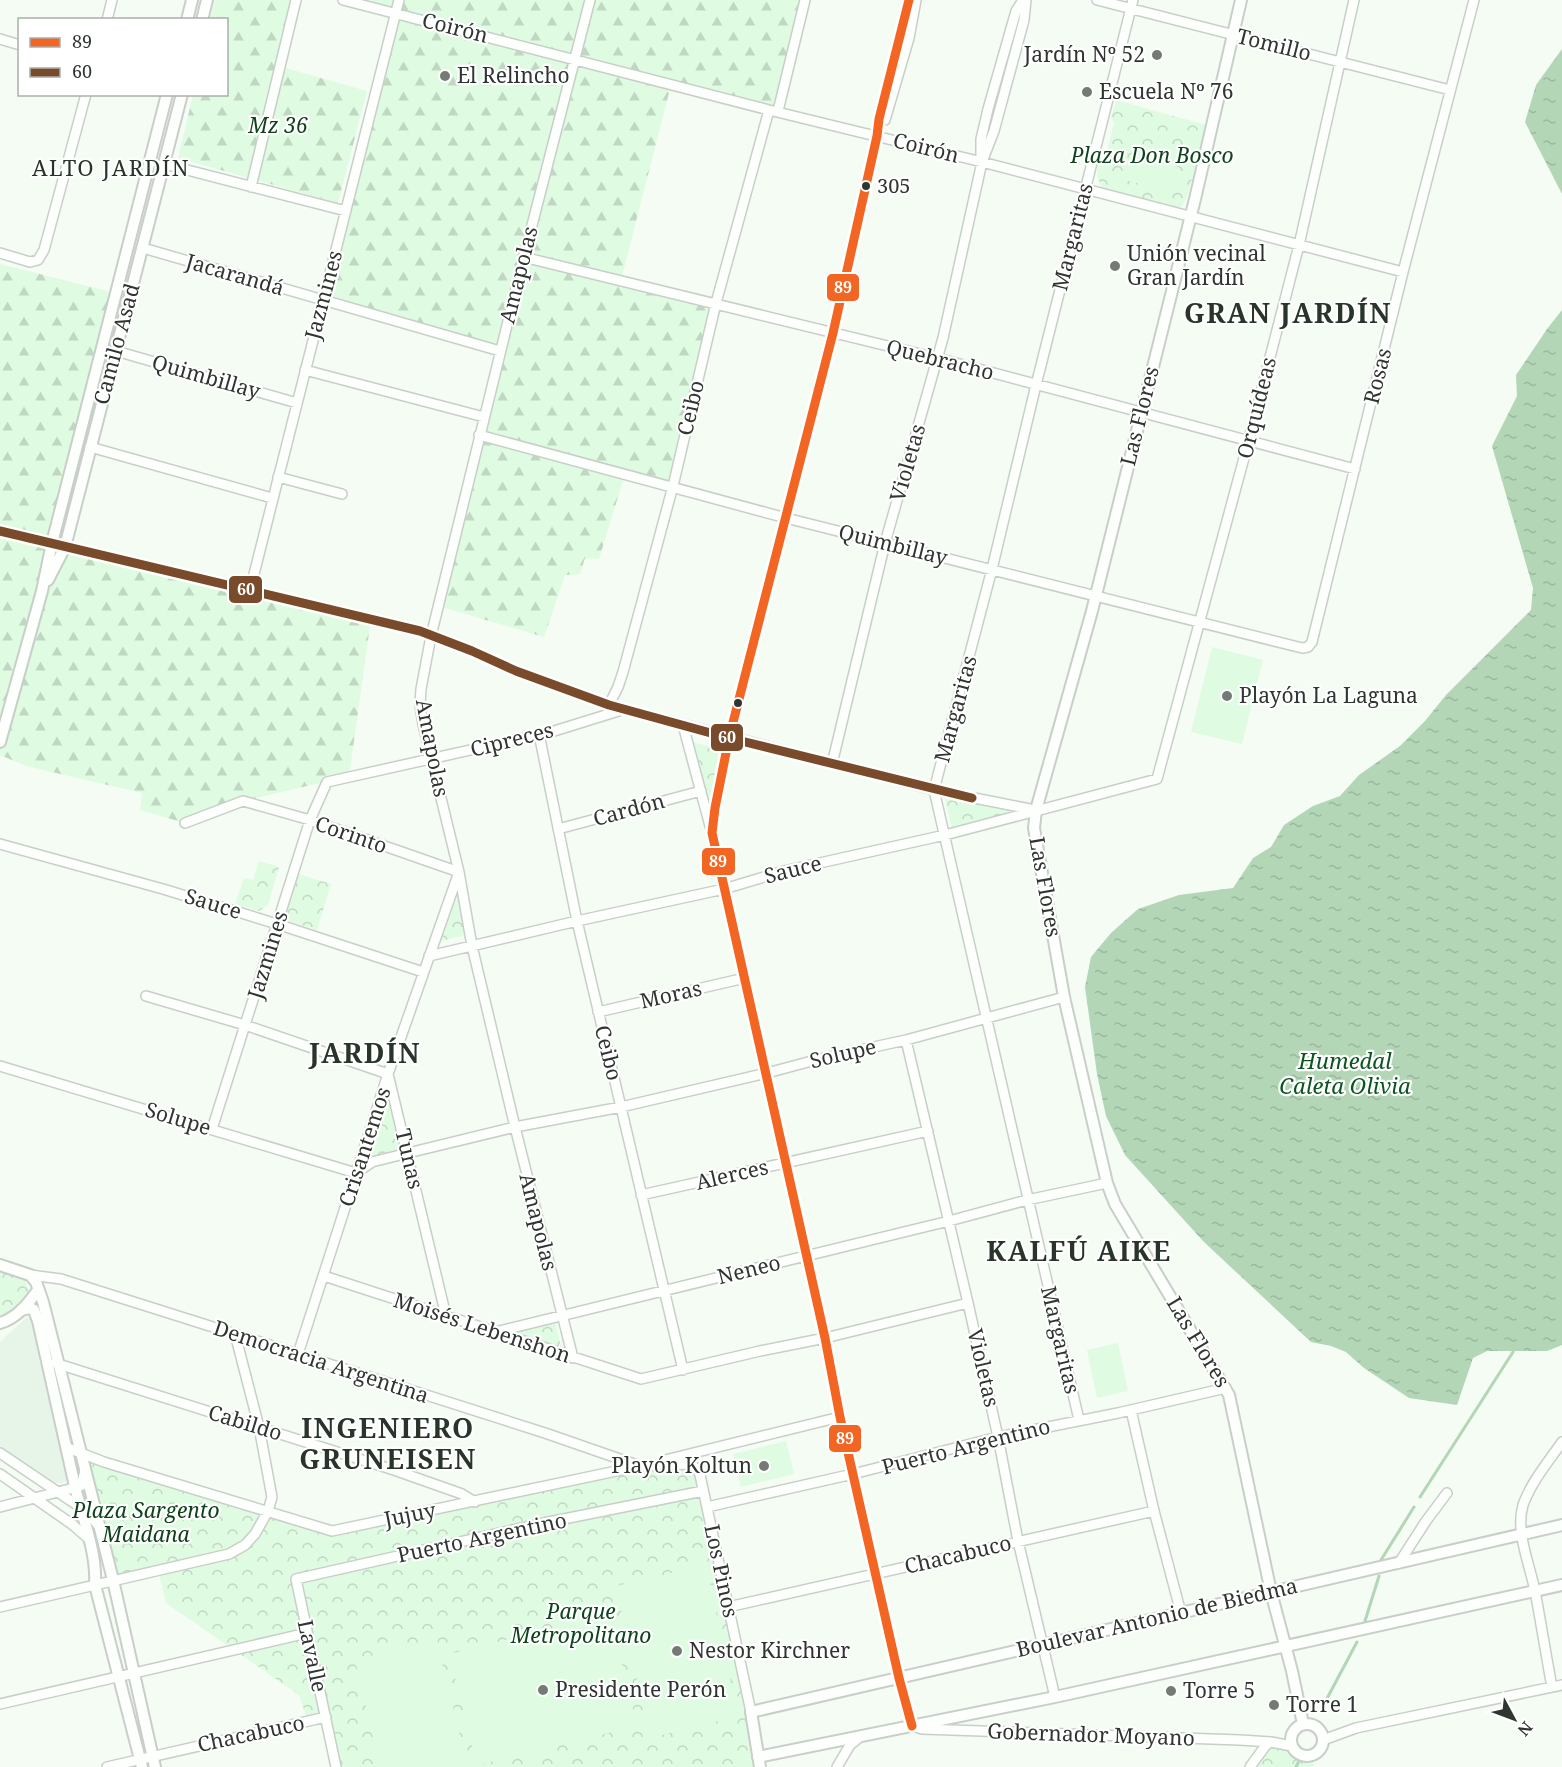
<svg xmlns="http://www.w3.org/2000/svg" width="1562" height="1767" font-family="'Noto Serif',serif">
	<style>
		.built { fill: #e6f5e7 }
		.forest { fill: url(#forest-firs) }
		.park { fill: url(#park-crowns) }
		.pitch { fill: #dffbe2 }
		.water { fill: url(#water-ripples) }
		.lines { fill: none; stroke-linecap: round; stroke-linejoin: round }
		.stream { stroke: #b3d6b6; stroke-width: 3 }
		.minor-casing { stroke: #c9cec9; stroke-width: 12 }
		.tertiary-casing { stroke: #c9cec9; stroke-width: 14 }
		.minor { stroke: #fdfffd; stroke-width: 9 }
		.tertiary { stroke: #fdfffd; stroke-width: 10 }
		.bus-1-casing { stroke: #fff; stroke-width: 14 }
		.bus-2-casing { stroke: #fff; stroke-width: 14 }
		.bus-1 { stroke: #f26522; stroke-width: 9 }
		.bus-2 { stroke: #7a4b2a; stroke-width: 9 }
		.poi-dot { fill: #747b75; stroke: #fff; stroke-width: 2 }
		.bus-dot { fill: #2f3530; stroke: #fff; stroke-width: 2 }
		.labels { text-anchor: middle; stroke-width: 4.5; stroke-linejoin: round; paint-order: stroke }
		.bus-label { font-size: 20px; fill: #2f3530; stroke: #fff; text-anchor: start }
		.street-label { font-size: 21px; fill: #2f3530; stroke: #fff }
		.poi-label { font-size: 21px; fill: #2f3530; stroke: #fff; text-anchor: start }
		.park-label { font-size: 21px; font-style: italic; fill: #0f431c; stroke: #fff }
		.neighbourhood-label { font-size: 22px; letter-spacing: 1.5px; fill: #29352a; stroke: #fff }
		.water-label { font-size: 22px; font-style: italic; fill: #0c5521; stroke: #fff }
		.district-label { font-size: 27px; font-weight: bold; letter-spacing: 1.5px; fill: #29352a; stroke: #fff }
		.line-badge { stroke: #fff; stroke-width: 2 }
		.badge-label { font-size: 16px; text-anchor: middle; font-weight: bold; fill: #fff }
	</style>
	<defs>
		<pattern id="forest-firs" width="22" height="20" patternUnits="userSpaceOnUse" patternTransform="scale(1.5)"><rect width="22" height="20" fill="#dffbe2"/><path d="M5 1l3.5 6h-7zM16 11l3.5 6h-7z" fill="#c0d8c2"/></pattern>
		<pattern id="park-crowns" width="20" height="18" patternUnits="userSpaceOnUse" patternTransform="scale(1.5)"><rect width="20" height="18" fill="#dffbe2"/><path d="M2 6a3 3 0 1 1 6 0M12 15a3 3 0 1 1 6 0" fill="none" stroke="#c0d8c2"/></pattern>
		<pattern id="water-ripples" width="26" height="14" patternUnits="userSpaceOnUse" patternTransform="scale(1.5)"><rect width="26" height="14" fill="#b3d6b6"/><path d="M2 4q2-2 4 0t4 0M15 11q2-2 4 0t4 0" fill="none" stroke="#9ab89d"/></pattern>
	</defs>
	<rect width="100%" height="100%" fill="#f4fcf4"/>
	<path class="built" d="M27 1317 33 1319 39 1344 36 1345 60 1448H64L68 1467V1480L61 1484 53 1482 0 1447V1342Z"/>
	<path class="forest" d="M215 0H291L275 65 367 91 338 203 178 158 193 95 226 94V20L210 19Z
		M343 0H805L778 111 671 85 621 280 716 303 673 486 625 474 599 559 585 558 580 574 565 575 544 637 438 606 500 351 322 300 396 13Z
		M0 264 115 293 52 543 371 619 349 776 243 801 185 823 140 810 142 793 26 766 0 755Z"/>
	<path class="park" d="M1116 100 1206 125 1188 194 1183 205 1179 208 1107 191 1101 187 1097 175 1099 165 1104 164 1114 123 1111 118Z
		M693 742 722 750 711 809Z
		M944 794 1022 809 952 829Z
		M259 861 279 867 268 905 259 911 235 904 244 878 253 880Z
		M295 873 331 884 317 930 289 921 283 912Z
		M457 897 465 935 441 941Z
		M388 1093 403 1148 376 1155 365 1162Z
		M0 1269 24 1278 30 1293C22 1303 13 1314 0 1316Z
		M555 1322 562 1350 512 1333Z
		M81 1452 332 1531 640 1466 697 1469 760 1767H336L326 1718 308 1721 299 1695 166 1603 158 1569 113 1580Z
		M1266 1745 1292 1746 1302 1755 1311 1756 1314 1767H1250Z"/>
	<path class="pitch" d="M1132 156 1179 167 1173 192 1125 180Z
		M1212 647 1263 660 1242 744 1191 732Z
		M1118 1343 1128 1391 1097 1398 1087 1350Z
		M786 1441 794 1474 741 1487 733 1454Z
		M706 1565 738 1716 650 1738 616 1586Z
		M610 1614 637 1726 477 1765 449 1654Z
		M436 1639 468 1767H380L355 1660Z"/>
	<path class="water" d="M1562 49V194L1525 122 1536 85Z
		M1562 310V1345L1547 1351H1487L1473 1358 1457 1405 1409 1398 1364 1368 1346 1352 1331 1346 1311 1342 1204 1242 1125 1155 1106 1116 1097 1074 1085 987 1091 957 1111 933 1138 909 1179 895 1233 888 1253 858 1271 847 1284 825 1313 806 1340 796 1359 775 1400 746 1425 721 1446 695 1531 610 1533 588 1492 446 1517 396 1516 375 1547 329Z"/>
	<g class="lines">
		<path class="stream" d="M1420 1497 1513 1352
			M1381 1560 1414 1507
			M1365 1621 1379 1576
			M1323 1706 1357 1642
			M1296 1767 1299 1761"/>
		<g class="minor-casing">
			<path id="minor" d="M343 0 769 110 982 162 1403 272
				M909 0 879 119 877 136 833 333 729 738 715 808 712 833 724 889 825 1338 840 1417 899 1678 912 1726 922 1729 1240 1740 1271 1742 1292 1746
				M1097 0 1450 90
				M107 20 112 0
				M0 39 20 45
				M778 111 805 0
				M885 120 909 38 916 0
				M981 159V139L988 109 1016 11 1023 0
				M164 164 346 211
				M251 187 296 0
				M143 248 500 351
				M0 253 30 262 38 260 44 250 86 94
				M523 257 937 358 1355 469
				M116 351 297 403
				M305 370 484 417
				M479 435 786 518 1302 648 1308 647 1312 642 1403 272 1474 0
				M90 447 272 498
				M278 477 342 494
				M0 531 420 631 472 651 516 671 609 705 934 790 1030 809
				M250 590 399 0
				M609 705 618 687 623 672 673 486 716 303 769 110
				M683 725 710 826
				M539 734 577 921 683 1370
				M832 764 885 543 943 338 982 162 994 131 1024 20 1026 0
				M185 823 243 801 310 820 459 872 388 1074 298 1354
				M558 829 701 791
				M0 844 163 889 277 924 423 972
				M429 956 577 921 724 889 784 871 945 835 1157 779 1244 458 1299 245 1354 0
				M146 996 245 1025 388 1074 446 1316
				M598 1012 745 978
				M906 1040 968 1303 998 1437 1018 1541 1055 1697
				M0 1066 356 1173
				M212 1129 310 820 327 782 551 732 625 709
				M356 1173 372 1162 408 1153 515 1127 621 1107 767 1073 823 1058 906 1040 1064 997
				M641 1195 928 1131
				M30 1275 61 1279 235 1334 545 1433 640 1466 690 1464 697 1469 700 1475 751 1712
				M324 1276 641 1379 760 1351 825 1338 968 1303
				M495 1332 949 1221 1027 1200 1107 1183
				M573 1358 515 1127 472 946 459 872 423 724 420 705 421 689 431 636 521 268 590 0
				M55 1363 394 1470 462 1494 475 1502
				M1131 1410 1154 1511 1181 1613
				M1079 1420 934 790 992 569 1036 385 1133 0
				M68 1448 104 1462 332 1531 640 1466
				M0 1453 86 1511 98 1525
				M665 1460 840 1417
				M0 1474 73 1525 89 1539
				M0 1507 81 1486 85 1471
				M707 1507 853 1474 998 1437 1118 1413 1226 1388
				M1399 1563 1426 1521 1447 1493
				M0 1607 229 1554 245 1545 255 1534 268 1511 272 1497 259 1427 235 1334
				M728 1607 1154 1511
				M1552 1687C1546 1655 1541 1623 1535 1591 1530 1565 1515 1532 1523 1505 1531 1482 1549 1461 1562 1442
				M0 1704 307 1633
				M1323 1740 1356 1728 1562 1685
				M107 1767 326 1717
				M336 1767 296 1579 539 1524 703 1491
				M837 1767 850 1745 861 1736
				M1250 1767 1266 1745 1271 1742"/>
		</g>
		<g class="tertiary-casing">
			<path id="tertiary" d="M1241 0 1195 199 1092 611 1036 810 1034 828 1064 997 1107 1183 1115 1204 1229 1395 1271 1592 1292 1671 1303 1724
				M187 20 192 0
				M202 20 207 0
				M48 580 65 547 182 94
				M0 742 42 591 52 543 167 94
				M0 1265 30 1275 36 1282 43 1302 113 1580 155 1767
				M21 1310 30 1308 34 1310 38 1321C51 1377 63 1435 76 1491 84 1522 97 1554 95 1585L142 1767
				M0 1323C17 1318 28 1304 38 1290
				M1291 1740a16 16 0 1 1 32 0a16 16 0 1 1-32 0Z
				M758 1757 1055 1697 1562 1585
				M760 1767 751 1712 1562 1525"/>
		</g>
		<use href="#minor" class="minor"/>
		<use href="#tertiary" class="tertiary"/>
		<g class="bus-1-casing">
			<path id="bus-1" d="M909 0 879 119 877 136 833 333 729 738 715 808 712 833 825 1338 840 1417 899 1678 912 1726"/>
		</g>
		<g class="bus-2-casing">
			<path id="bus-2" d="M0 531 420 631 472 651 516 671 609 705 729 738 972 798"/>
		</g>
		<use href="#bus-1" class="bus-1"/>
		<use href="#bus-2" class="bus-2"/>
	</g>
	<g class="poi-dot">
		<circle cx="1157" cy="55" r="6"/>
		<circle cx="445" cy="76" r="6"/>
		<circle cx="1087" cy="92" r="6"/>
		<circle cx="1115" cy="266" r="6"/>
		<circle cx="1227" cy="696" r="6"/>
		<circle cx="764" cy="1466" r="6"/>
		<circle cx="677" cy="1651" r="6"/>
		<circle cx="543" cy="1690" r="6"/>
		<circle cx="1171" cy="1691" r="6"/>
		<circle cx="1274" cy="1705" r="6"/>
	</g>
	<g class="bus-dot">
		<circle cx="866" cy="186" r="5"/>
		<circle cx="738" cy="703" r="5"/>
	</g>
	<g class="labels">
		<g class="bus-label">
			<text x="877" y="193">305</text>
		</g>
		<g class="street-label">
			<text transform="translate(455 28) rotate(14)" y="7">Coirón</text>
			<text transform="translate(1274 45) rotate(14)" y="7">Tomillo</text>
			<text transform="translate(926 148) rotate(14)" y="7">Coirón</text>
			<text transform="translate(1073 237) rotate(-76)" y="7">Margaritas</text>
			<text transform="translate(235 275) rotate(16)" y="7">Jacarandá</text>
			<text transform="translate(519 275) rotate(-76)" y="7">Amapolas</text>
			<text transform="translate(324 295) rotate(-75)" y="7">Jazmines</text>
			<text transform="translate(117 344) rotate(-75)" y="7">Camilo Asad</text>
			<text transform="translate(940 360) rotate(14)" y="7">Quebracho</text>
			<text transform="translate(1378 376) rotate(-76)" y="7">Rosas</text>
			<text transform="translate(206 377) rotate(16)" y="7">Quimbillay</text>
			<text transform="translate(691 408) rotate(-77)" y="7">Ceibo</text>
			<text transform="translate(1257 408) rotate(-76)" y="7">Orquídeas</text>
			<text transform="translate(1140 416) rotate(-76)" y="7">Las Flores</text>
			<text transform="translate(908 463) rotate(-74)" y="7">Violetas</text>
			<text transform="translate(893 545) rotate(14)" y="7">Quimbillay</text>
			<text transform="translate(956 709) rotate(-75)" y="7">Margaritas</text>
			<text transform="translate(512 740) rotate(-14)" y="7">Cipreces</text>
			<text transform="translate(432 748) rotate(79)" y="7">Amapolas</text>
			<text transform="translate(629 810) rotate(-15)" y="7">Cardón</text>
			<text transform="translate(351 835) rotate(19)" y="7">Corinto</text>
			<text transform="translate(793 870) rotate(-14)" y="7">Sauce</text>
			<text transform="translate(1045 887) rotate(80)" y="7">Las Flores</text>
			<text transform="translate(213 904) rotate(17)" y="7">Sauce</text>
			<text transform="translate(268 955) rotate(-73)" y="7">Jazmines</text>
			<text transform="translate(671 995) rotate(-13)" y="7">Moras</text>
			<text transform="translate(608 1053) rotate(76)" y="7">Ceibo</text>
			<text transform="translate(843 1054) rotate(-13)" y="7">Solupe</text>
			<text transform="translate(178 1119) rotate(17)" y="7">Solupe</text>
			<text transform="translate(365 1147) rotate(-72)" y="7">Crisantemos</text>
			<text transform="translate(409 1159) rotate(77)" y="7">Tunas</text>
			<text transform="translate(732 1175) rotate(-13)" y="7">Alerces</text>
			<text transform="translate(538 1222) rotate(76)" y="7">Amapolas</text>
			<text transform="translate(749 1270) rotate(-14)" y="7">Neneo</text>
			<text transform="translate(482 1328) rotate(18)" y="7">Moisés Lebenshon</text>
			<text transform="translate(1060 1340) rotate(77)" y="7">Margaritas</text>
			<text transform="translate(1198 1342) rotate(59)" y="7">Las Flores</text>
			<text transform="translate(321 1362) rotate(18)" y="7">Democracia Argentina</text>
			<text transform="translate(983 1368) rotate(77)" y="7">Violetas</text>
			<text transform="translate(245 1423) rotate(17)" y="7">Cabildo</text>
			<text transform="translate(966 1447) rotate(-14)" y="7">Puerto Argentino</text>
			<text transform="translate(410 1515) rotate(-11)" y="7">Jujuy</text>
			<text transform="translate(482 1538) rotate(-12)" y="7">Puerto Argentino</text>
			<text transform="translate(958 1555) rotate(-13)" y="7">Chacabuco</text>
			<text transform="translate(721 1571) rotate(78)" y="7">Los Pinos</text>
			<text transform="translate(1157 1618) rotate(-13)" y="7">Boulevar Antonio de Biedma</text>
			<text transform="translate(312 1656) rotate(78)" y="7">Lavalle</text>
			<text transform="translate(251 1734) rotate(-12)" y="7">Chacabuco</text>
			<text transform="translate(1091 1735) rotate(2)" y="7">Gobernador Moyano</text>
		</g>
		<g class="poi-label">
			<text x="1145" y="62" text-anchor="end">Jardín Nº 52</text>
			<text x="457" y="83">El Relincho</text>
			<text x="1099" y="99">Escuela Nº 76</text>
			<text x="1127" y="261">Unión vecinal<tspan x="1127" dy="24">Gran Jardín</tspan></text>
			<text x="1239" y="703">Playón La Laguna</text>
			<text x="752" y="1473" text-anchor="end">Playón Koltun</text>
			<text x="689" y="1658">Nestor Kirchner</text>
			<text x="555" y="1697">Presidente Perón</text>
			<text x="1183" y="1698">Torre 5</text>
			<text x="1286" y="1712">Torre 1</text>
		</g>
		<g class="park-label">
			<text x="278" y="133">Mz 36</text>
			<text x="1152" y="163">Plaza Don Bosco</text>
			<text x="146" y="1518">Plaza Sargento<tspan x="146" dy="24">Maidana</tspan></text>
			<text x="581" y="1619">Parque<tspan x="581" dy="24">Metropolitano</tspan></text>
		</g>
		<g class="neighbourhood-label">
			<text x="111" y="176">ALTO JARDÍN</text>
		</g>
		<g class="water-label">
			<text x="1345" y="1069">Humedal<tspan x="1345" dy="25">Caleta Olivia</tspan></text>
		</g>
		<g class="district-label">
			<text x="1288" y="323">GRAN JARDÍN</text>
			<text x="365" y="1063">JARDÍN</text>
			<text x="1079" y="1261">KALFÚ AIKE</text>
			<text x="388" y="1438">INGENIERO<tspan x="388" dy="31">GRUNEISEN</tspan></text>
		</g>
	</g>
	<g class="line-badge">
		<rect x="826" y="273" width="34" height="29" rx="6" fill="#f26522"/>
		<rect x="228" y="575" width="35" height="29" rx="6" fill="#7a4b2a"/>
		<rect x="710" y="723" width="34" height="29" rx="6" fill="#7a4b2a"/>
		<rect x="701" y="847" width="35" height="29" rx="6" fill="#f26522"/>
		<rect x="828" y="1424" width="34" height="29" rx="6" fill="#f26522"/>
	</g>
	<g class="badge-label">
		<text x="843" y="293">89</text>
		<text x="246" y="595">60</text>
		<text x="727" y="743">60</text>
		<text x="718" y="867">89</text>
		<text x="845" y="1444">89</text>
	</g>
	<rect x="18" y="18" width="210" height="78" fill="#ffffff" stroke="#acaeac" stroke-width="1.5"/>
	<rect x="30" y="38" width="30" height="9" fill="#f26522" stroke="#acaeac" stroke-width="1.5"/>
	<text x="72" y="48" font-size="18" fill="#2f3530">89</text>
	<rect x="30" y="68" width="30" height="9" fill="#7a4b2a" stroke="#acaeac" stroke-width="1.5"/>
	<text x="72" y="78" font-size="18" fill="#2f3530">60</text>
	<g transform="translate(1514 1719) rotate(131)" stroke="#ffffff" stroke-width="4.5" paint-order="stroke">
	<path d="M0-4.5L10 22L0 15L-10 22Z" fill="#2f3530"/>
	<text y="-9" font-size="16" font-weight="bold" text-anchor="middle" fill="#2f3530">N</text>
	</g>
</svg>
